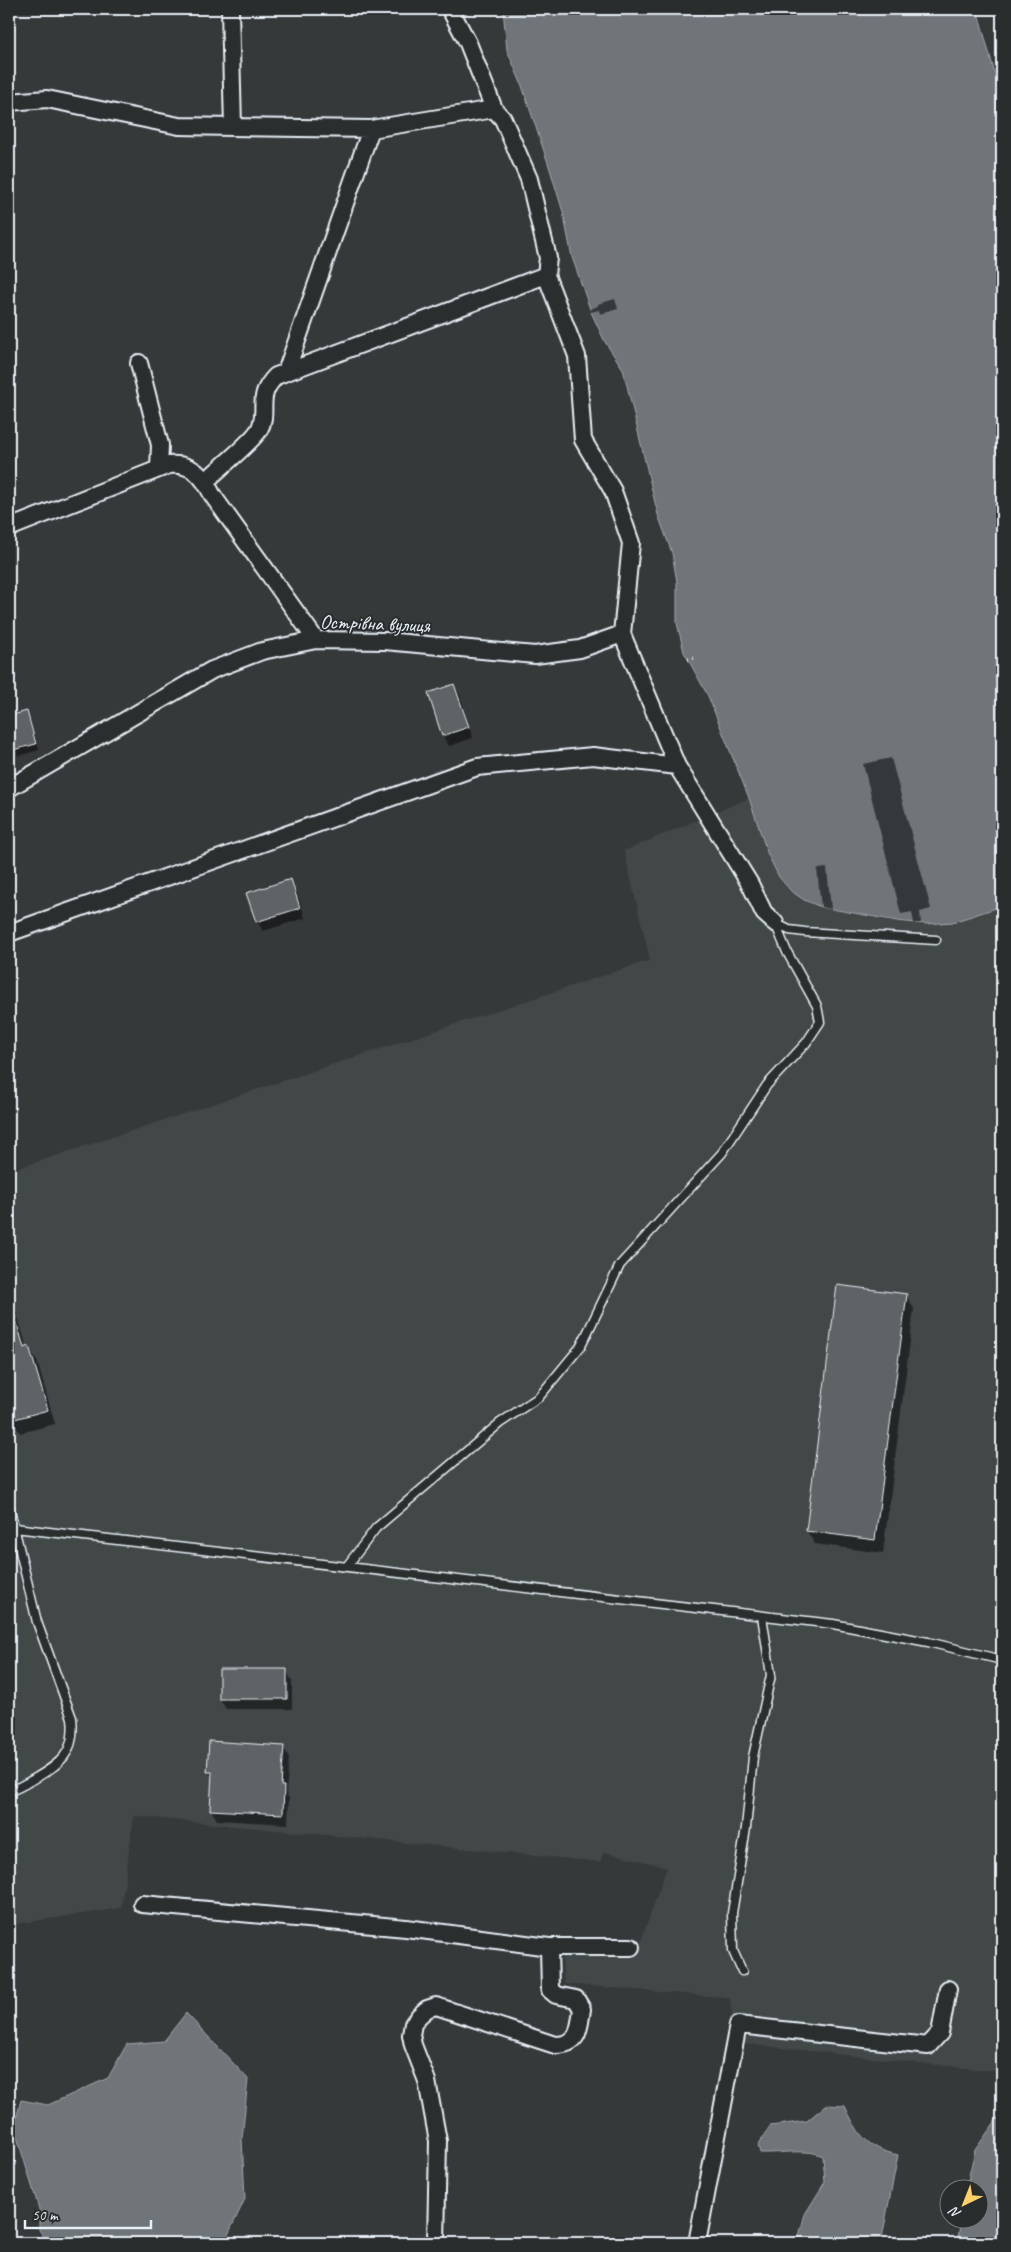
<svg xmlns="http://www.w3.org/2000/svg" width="1011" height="2252" font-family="Caveat,sans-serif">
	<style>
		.built { fill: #424647 }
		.water { fill: #707579; stroke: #a0a7ac }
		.pier { fill: #35393a }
		.shadow { fill: #0007 }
		.building { fill: #5f6365; stroke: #e8f1f8 }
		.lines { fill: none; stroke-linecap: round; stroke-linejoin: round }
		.lane-casing { stroke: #e8f1f8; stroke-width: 11 }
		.street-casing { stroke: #e8f1f8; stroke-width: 20 }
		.path { stroke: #e8f1f8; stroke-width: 3; stroke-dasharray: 1 4; stroke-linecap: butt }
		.lane { stroke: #2a2d2e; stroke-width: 8 }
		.street { stroke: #2a2d2e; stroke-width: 16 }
		.labels { text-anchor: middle; stroke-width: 4; stroke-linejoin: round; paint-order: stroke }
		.street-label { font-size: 20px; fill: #e8f1f8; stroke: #2a2d2e }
	</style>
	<rect width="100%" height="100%" fill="#35393a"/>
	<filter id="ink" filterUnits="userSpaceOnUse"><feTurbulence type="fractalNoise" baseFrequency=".02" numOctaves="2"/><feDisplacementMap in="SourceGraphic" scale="10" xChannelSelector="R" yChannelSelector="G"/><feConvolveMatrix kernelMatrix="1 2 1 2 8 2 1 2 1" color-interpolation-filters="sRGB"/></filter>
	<g filter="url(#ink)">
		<path class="built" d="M749 798 768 855 779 877 791 891 804 900 821 907 871 917 926 924 1002 906V2072L735 2043 730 1998 564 1984 561 1948 637 1952 667 1867 604 1852 600 1862 134 1816 121 1908 9 1925V1171L650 960 624 851Z"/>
		<path class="water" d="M503 9H977L1002 99V906L953 922 926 924 897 921 821 907 804 900 791 891 779 877 768 855 749 798 708 696 684 652 677 623V582L672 553 658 515 623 369 605 342 591 312 572 257 563 212 549 166 521 83 507 50Z
			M186 2013 248 2079 242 2139 245 2199 224 2243H49L39 2230V2209L14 2127 21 2100 48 2105 108 2078 127 2044 164 2041Z
			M826 2105 845 2106C858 2134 866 2148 898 2155L881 2243H797L805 2214 825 2182 823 2156C808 2148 779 2154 760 2153L758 2145 770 2126 807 2121Z
			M1002 2112V2243H957L961 2220H978V2190L966 2189 975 2150Z"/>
		<path class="pier" d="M615 299 618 309 600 314 599 310 591 312 590 309 598 306V304Z
			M891 758 931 909 920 912 921 923H914L912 912 901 914 863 764Z
			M827 868 831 909 821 907 817 869Z"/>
		<path class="shadow" d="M454 685 460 695 473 738 449 746 443 736 429 693Z
			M27 712 30 719 39 750 18 756 9 728V717Z
			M290 880 296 890 305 918 263 931 257 921Z
			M9 1287 27 1348H29L37 1361 55 1424 20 1433 12 1420 9 1408Z
			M906 1295 914 1309 883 1553 815 1544 807 1531Z
			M286 1670 292 1681V1709H226L220 1699V1671Z
			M283 1747 289 1757 286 1793 289 1798 288 1824 217 1820 211 1810 213 1779 208 1771Z"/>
		<path class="building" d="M454 684 469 727 442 736 428 693Z
			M27 711 36 744 13 750 9 732V716Z
			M291 879 300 908 256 922 246 893Z
			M837 1285 907 1294 875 1540 806 1531Z
			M13 1309 24 1348 29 1346 48 1410 11 1420 9 1412V1310Z
			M219 1669H287V1699H219Z
			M209 1741 284 1746 281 1786H284L283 1814 210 1810 212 1772H207Z"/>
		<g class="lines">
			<g class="lane-casing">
				<path id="lane" d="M775 923 789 930 805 932 936 940
					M9 1506 37 1622 72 1718C76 1753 61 1763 34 1779 26 1783 18 1789 9 1791
					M15 1528 833 1624 928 1642 1002 1660
					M347 1566 376 1528 500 1423 539 1397 581 1346 620 1265 722 1153 767 1085 806 1043 820 1022 817 1006 787 952 775 923
					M742 1971 733 1951 732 1913 746 1828 753 1757 771 1675 762 1616"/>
			</g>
			<g class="street-casing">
				<path id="street" d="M230 9 233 127
					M450 9 468 43 494 109 503 119 529 179 548 258 546 275 577 356 583 440 613 491 631 543 622 634 677 766 750 884 764 913 775 923
					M9 102 47 99 179 126 233 127 371 129 494 109
					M139 363 160 445 159 469
					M286 372 371 129
					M206 481C218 469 251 443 259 430 270 410 254 398 276 376L546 275
					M9 528 169 465C193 463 203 476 213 496L316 640
					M9 788 212 670 262 651 316 640 385 641 535 655 580 649 622 634
					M9 933 477 767 593 756 677 766
					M142 1904 406 1928 549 1947H631
					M436 2243 438 2141 427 2081 413 2045 411 2035 413 2024 419 2016 427 2009 436 2006 555 2045C580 2045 579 2028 582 2009L576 1999 556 1995 550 1990 549 1947
					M697 2243 738 2025 928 2046 940 2033 948 1989"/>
			</g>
			<path class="path" d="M688 659 697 658"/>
			<use href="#lane" class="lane"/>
			<use href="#street" class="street"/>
		</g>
	</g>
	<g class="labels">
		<g class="street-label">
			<text transform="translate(375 623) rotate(2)" y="7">Острівна вулиця</text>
		</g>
	</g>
	<rect width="1011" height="2252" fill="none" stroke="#2a2d2e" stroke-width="30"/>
	<rect x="15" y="15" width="981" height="2222" fill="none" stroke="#e8f1f8" stroke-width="2" filter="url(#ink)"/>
	<g transform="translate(964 2204) rotate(223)"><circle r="24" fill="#2a2d2e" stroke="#767b7f"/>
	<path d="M0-4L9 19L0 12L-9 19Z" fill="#ffd166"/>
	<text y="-8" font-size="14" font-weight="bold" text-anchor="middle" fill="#e8f1f8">N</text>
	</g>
	<path d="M25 2220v8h126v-8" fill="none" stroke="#e8f1f8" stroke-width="2.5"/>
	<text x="32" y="2220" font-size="15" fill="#e8f1f8" stroke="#2a2d2e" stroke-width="4" paint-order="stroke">50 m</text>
</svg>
